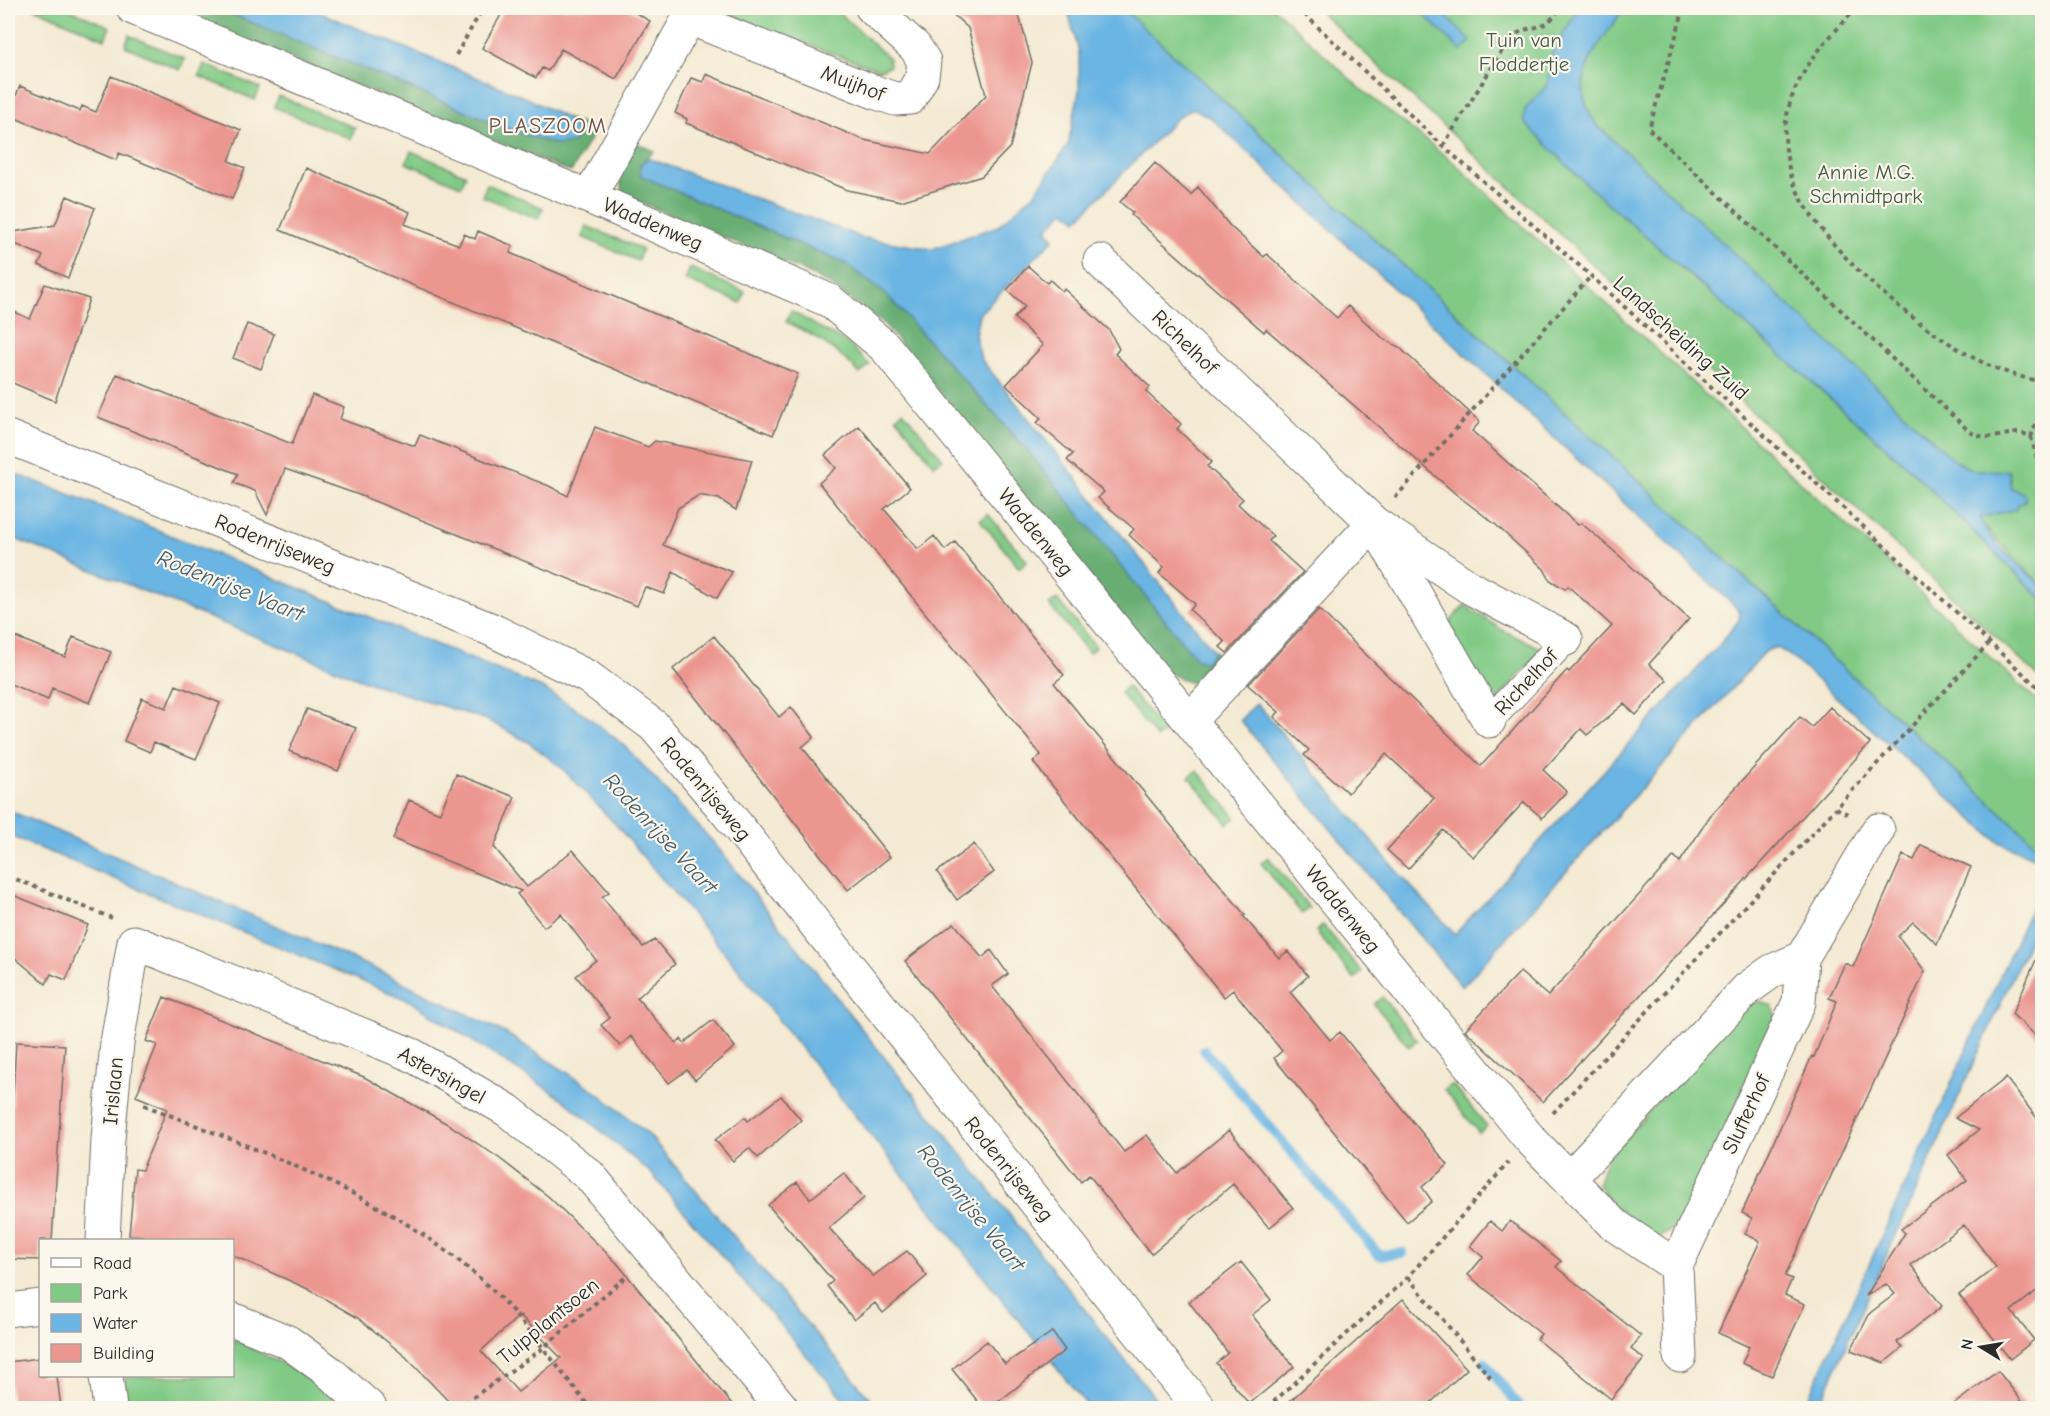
<svg xmlns="http://www.w3.org/2000/svg" width="2050" height="1416" font-family="'Comic Neue',sans-serif">
	<style>
		.green { fill: #81ca86; stroke: #567a58; stroke-width: 1.5 }
		.forest { fill: #68ae73; stroke: #4a6c4f; stroke-width: 1.5 }
		.water { fill: #6ab5e3; stroke: #4a7087; stroke-width: 1.5 }
		.lines { fill: none; stroke-linecap: round; stroke-linejoin: round }
		.stream { stroke: #6ab5e3; stroke-width: 10 }
		.building { fill: #ec9690; fill-rule: evenodd }
		.pedestrian-casing { stroke: #716e66; stroke-width: 29 }
		.minor-casing { stroke: #716e66; stroke-width: 35 }
		.path { stroke: #716e66; stroke-width: 4; stroke-dasharray: 4.5 4.5; stroke-linecap: butt }
		.pedestrian { stroke: #fff; stroke-width: 27 }
		.minor { stroke: #fff; stroke-width: 33 }
		.labels { text-anchor: middle; stroke-width: 4.5; stroke-linejoin: round; paint-order: stroke }
		.park-label { font-size: 21px; fill: #455b46; stroke: #fbf7ec }
		.street-label { font-size: 21px; fill: #2b2b2b; stroke: #fbf7ec }
		.neighbourhood-label { font-size: 22px; letter-spacing: 1.5px; fill: #6f504e; stroke: #fbf7ec }
		.water-label { font-size: 22px; font-style: italic; fill: #415b6b; stroke: #fbf7ec }
	</style>
	<rect width="100%" height="100%" fill="#fbf7ec"/>
	<filter id="ink" filterUnits="userSpaceOnUse"><feTurbulence type="fractalNoise" baseFrequency=".0167" numOctaves="2"/><feDisplacementMap in="SourceGraphic" scale="12" xChannelSelector="R" yChannelSelector="G"/><feConvolveMatrix kernelMatrix="1 2 1 2 8 2 1 2 1" color-interpolation-filters="sRGB"/></filter>
	<filter id="wash" filterUnits="userSpaceOnUse"><feTurbulence type="fractalNoise" baseFrequency=".008" numOctaves="4" result="noise"/><feDisplacementMap in="SourceGraphic" scale="24" xChannelSelector="R" yChannelSelector="G"/><feGaussianBlur stdDeviation="1.35" result="paint"/><feColorMatrix in="noise" values="0 0 0 0 0 0 0 0 0 0 0 0 0 0 0 0 0 1.4 0 .05"/><feComposite in="paint" operator="in"/></filter>
	<g filter="url(#wash)">
		<rect width="100%" height="100%" fill="#f4ead3"/>
		<path class="green" d="M34 8H66L110 27 105 39Z
			M719 8H834L889 58 890 66 880 70 720 14Z
			M1122 8H1274L1362 90 1452 161 2042 705V850Z
			M1316 8H2042V586L1981 523 1558 154 1586 184 1905 464 2042 599V680Z
			M129 35 185 59 180 70 125 46Z
			M204 64 260 88 255 100 199 76Z
			M279 96 355 128 351 139 274 107Z
			M411 151 466 175 461 186 406 163Z
			M487 184 543 208 538 219 482 196Z
			M586 226 642 249 638 261 582 237Z
			M690 268 745 292 741 303 685 280Z
			M791 311 848 344 870 365 860 374C838 350 815 335 786 322Z
			M903 411 943 459 934 465 896 417Z
			M988 514 1027 561 1019 568 980 520Z
			M1057 599 1096 647 1089 653 1049 605Z
			M1465 605 1504 631 1543 649 1494 703 1446 626Z
			M1127 686 1165 732 1157 738 1120 693Z
			M1197 770 1236 818 1228 824 1189 777Z
			M1268 857 1310 908 1302 914 1261 863Z
			M1323 925 1362 972 1354 979 1316 931Z
			M1382 997 1417 1040 1409 1047 1374 1004Z
			M1759 1001 1772 1006 1776 1015 1685 1221 1659 1238 1611 1204 1598 1185 1606 1160 1740 1010Z
			M1452 1084 1487 1126 1479 1133 1444 1090Z
			M233 1339 300 1373 349 1408H127L125 1376H232Z"/>
		<path class="forest" d="M165 8H217L514 131 579 132 566 118 596 129 571 172Z
			M630 140 654 151 640 165 642 176 846 264 887 295 1027 450 1206 662 1214 651 1223 660 1208 678 1190 683 1167 672 885 325 830 285 806 272 625 196C614 172 620 163 630 140Z"/>
		<path class="water" d="M217 8H309L529 99 566 118 579 132 574 142 558 145 514 131Z
			M1067 8H1122L2042 850V867L2035 858 1997 841 1789 655 1776 647 1766 651 1462 987 1240 720 1257 703 1395 869 1455 934 1721 643 1739 620 1740 611 1211 118 1193 108 1178 117 1077 220 1065 210 1047 229 1054 239 979 314 975 335 981 359 1214 651 1206 662 1197 660 1027 450 887 295 846 264 641 176 640 165 648 158 863 238 932 249 998 226 1035 193 1068 145 1079 91V52Z
			M1417 8H1437L1471 41 1461 51Z
			M1579 8H1624C1599 47 1563 80 1597 125L1955 461 1972 470 2009 471 2011 488 2023 493 2026 497 2024 502 2018 504 2017 509 1981 517C1980 534 2029 573 2042 586V599L1905 464 1586 184 1524 122 1525 109 1547 86 1552 53Z
			M8 471 82 499 542 688 583 713 624 745 714 843 1163 1408H1089L724 952 617 826 561 767 528 742 487 720 370 683 8 536Z
			M8 810 378 970 507 1034 593 1089 649 1135 878 1408H851L651 1173 560 1097 410 1001 8 835Z
			M2042 883V912L1818 1408H1804Z"/>
		<g class="lines">
			<path class="stream" d="M1204 1050 1379 1255 1403 1253
				M1485 1363 1520 1408"/>
		</g>
		<g id="blocks">
			<path class="building" d="M505 8H627L650 21 616 79 561 49 548 71 542 68 536 78 482 48Z
				M946 8H1017L1032 63 1010 147 982 176 901 201 847 190 686 123 687 119 675 113 691 78 703 82 706 74 864 140 930 154 986 95 968 28Z
				M111 76 241 130 229 161 245 168 232 199 119 153 116 160 8 115 20 86 80 111 82 106 96 112Z
				M1155 163 1191 195 1198 187 1230 226 1264 257 1267 254 1337 318 1348 306 1385 340 1399 347 1480 422 1472 431 1578 525 1581 523 1623 559 1689 619 1649 664 1667 680 1636 715 1624 704 1587 735 1581 729 1543 770 1567 792 1555 805 1542 818 1524 802 1473 857 1443 830 1408 869 1387 850 1434 798 1386 754 1348 793 1304 755 1309 750 1274 717 1279 712 1248 685 1319 609 1481 766 1567 670 1569 672 1612 626 1568 586 1565 589 1550 580 1544 569 1495 524 1457 495 1266 329 1264 332 1131 215 1133 213 1120 202Z
				M306 168 410 212 405 224 459 245 464 234 475 239 478 231 513 246 510 253 798 374 773 435 280 230Z
				M67 196 95 208 68 278 39 265 43 256 8 241V233L55 225Z
				M1028 266 1047 283 1050 280 1062 291 1064 289 1109 330 1119 349 1115 354 1150 387 1146 392 1181 424 1177 429 1212 462 1207 466 1243 499 1238 504 1273 536 1269 541 1303 572 1227 653 1220 647 1225 642 1190 610 1195 604 1159 573 1164 567 1129 535 1134 529 1098 498 1104 492 1067 460 1073 454 1037 423 1041 418 1006 385 1043 345 1014 318 1025 306 1007 290Z
				M45 284 89 299 55 401 8 381V309L30 319Z
				M247 324 274 334 261 369 233 358Z
				M117 374 292 444 312 395 344 407 340 419 415 446 420 435 549 486 568 496 595 427 648 447 655 441 752 460 736 510 719 499 699 495 678 508 663 545 732 572 717 598 673 572 664 594 645 587 637 606 359 495 285 469 267 515 255 491 234 483 238 474 98 417Z
				M859 426 910 488 884 509 918 549 934 536 945 550 955 542 1064 675 1054 683 1245 915 1243 916 1279 958 1288 951 1308 976 1290 992 1330 1040 1340 1032 1448 1165 1422 1187 1432 1201 1407 1222 1274 1058 1282 1051 1233 990 1224 997 1033 762 1041 755 819 483 836 468 825 455Z
				M8 634 65 657 73 637 111 652 90 703 52 688 48 700 8 683Z
				M714 636 779 717 791 707 814 737 802 747 890 857 848 890 673 669Z
				M176 685 220 703 196 759 154 742 150 752 124 741 142 698 166 708Z
				M1830 707 1870 743 1543 1102 1465 1030 1520 972 1548 996 1674 856 1680 862 1710 816 1800 717 1812 727Z
				M307 709 356 728 338 771 289 751Z
				M456 774 515 797 494 847 527 887 573 850 609 892 602 897 643 947 655 940 675 964 637 998 676 1043 681 1039 684 1043 713 1020 735 1047 695 1080 687 1070 669 1083 631 1036 620 1046 601 1025 610 1018 576 976 596 960 561 914 544 927 517 894 521 891 393 839 409 800 440 813Z
				M974 844 994 872 957 900 937 872Z
				M1921 845 1971 867 1937 944 1913 922 1898 936 1925 971 1785 1276 1792 1279 1785 1295 1805 1304 1772 1376 1742 1363 1749 1347 1718 1333 1760 1241 1745 1234 1752 1218 1742 1213 1812 1056 1814 1057 1837 1001 1829 998 1845 963 1853 967 1903 855 1914 860Z
				M8 893 88 925 66 980 51 974 46 984 8 952Z
				M954 923 982 958 991 950 1008 974 992 986 1124 1152 1147 1135 1177 1173 1229 1130 1293 1208 1269 1228 1233 1184 1151 1254 1089 1175 1081 1182 905 961Z
				M2043 944V1042L2012 1014Z
				M164 997 364 1077 451 1126 499 1158 549 1197 617 1263 735 1408H455L406 1357 358 1318 308 1289 232 1255V1240H142L143 1236 129 1235 135 1169 142 1170 167 1109 136 1096 157 1045 146 1041ZM520 1315 561 1358 518 1392 481 1351Z
				M16 1042 65 1045 52 1240H40V1260L8 1259V1180Z
				M2006 1078 2043 1126V1286L2011 1311 2034 1340 2010 1359 1959 1295 1996 1267 1964 1225 1911 1265 1942 1306 1897 1342 1902 1348 1884 1363 1851 1350 1870 1313 1895 1294 1886 1284 1866 1296 1905 1233 1901 1229 1967 1180 1948 1155 1979 1130 1955 1118Z
				M781 1096 801 1120 758 1158 749 1148 733 1161 715 1140 745 1117 748 1121Z
				M844 1173 864 1198 829 1228 873 1276 907 1251 927 1276 883 1313 875 1303 854 1320 827 1286 833 1281 768 1205 797 1182 810 1199Z
				M1490 1221 1502 1231 1510 1221 1561 1261 1556 1267 1641 1336 1631 1349 1644 1359 1611 1399 1537 1339 1541 1334 1468 1275 1483 1257 1470 1246Z
				M1241 1262 1271 1300 1252 1315 1294 1367 1249 1404 1216 1363 1228 1353 1189 1302Z
				M1403 1299 1467 1369 1425 1408H1282Z
				M1052 1332 1065 1350 990 1408H983L952 1369 987 1341 1005 1364Z
				M40 1358V1376H57L61 1408H12L8 1362Z
				M1998 1371 2027 1408H1949Z"/>
		</g>
	</g>
	<g filter="url(#ink)">
		<use href="#blocks" fill-opacity="0" stroke="#716e66" stroke-width="1.5"/>
		<g class="lines">
			<g class="pedestrian-casing">
				<path id="pedestrian" d="M1489 721 1566 639"/>
			</g>
			<g class="minor-casing">
				<path id="minor" d="M133 8 589 197 830 301 885 347 1530 1139 1613 1224 1676 1266 1680 1356
					M695 8 689 18 877 93 895 99 910 98 922 77 924 61 915 47 872 8
					M589 197 689 18
					M1100 261 1374 523 1469 587 1566 639
					M8 437 490 629 588 677 654 726 728 814 1199 1408
					M1190 720 1374 523 1489 721
					M1569 1179 1747 989 1772 971 1802 958
					M103 1240 108 1139 117 1043 134 942 412 1055 507 1110 590 1176 782 1408
					M1676 1266 1799 1002 1802 958 1878 830
					M8 1310 40 1306
					M232 1319 288 1342 328 1371 370 1408
					M106 1376 110 1408"/>
			</g>
			<path class="path" d="M1298 8 1443 146 1591 276 2042 691
				M1684 8 1649 129 1970 432C1995 446 2012 425 2031 437L2042 475
				M1857 8C1823 43 1788 80 1785 131 1785 146 1787 166 1793 181 1819 249 1925 336 1990 366 2007 373 2024 378 2042 382
				M456 55 483 8
				M1443 146 1508 41C1528 20 1542 37 1560 8
				M2031 437 2042 404
				M1395 498 1591 276
				M1848 814 1836 808 1990 642
				M8 876 112 918
				M144 1105C264 1153 387 1194 485 1283 524 1319 557 1367 590 1408
				M1553 1113 1836 808
				M1408 1277 1493 1381
				M458 1408 542 1349 628 1275
				M1267 1408 1408 1277 1508 1163"/>
			<use href="#pedestrian" class="pedestrian"/>
			<use href="#minor" class="minor"/>
		</g>
	</g>
	<g class="labels">
		<g class="park-label">
			<text x="1524" y="47">Tuin van<tspan x="1524" dy="24">Floddertje</tspan></text>
			<text x="1866" y="179">Annie M.G.<tspan x="1866" dy="24">Schmidtpark</tspan></text>
		</g>
		<g class="street-label">
			<text transform="translate(853 83) rotate(21)" y="7">Muijhof</text>
			<text transform="translate(653 224) rotate(23)" y="7">Waddenweg</text>
			<text transform="translate(1681 338) rotate(42)" y="7">Landscheiding Zuid</text>
			<text transform="translate(1185 342) rotate(44)" y="7">Richelhof</text>
			<text transform="translate(1036 532) rotate(51)" y="7">Waddenweg</text>
			<text transform="translate(275 544) rotate(22)" y="7">Rodenrijseweg</text>
			<text transform="translate(1526 682) rotate(-47)" y="7">Richelhof</text>
			<text transform="translate(706 789) rotate(50)" y="7">Rodenrijseweg</text>
			<text transform="translate(1343 909) rotate(51)" y="7">Waddenweg</text>
			<text transform="translate(442 1075) rotate(29)" y="7">Astersingel</text>
			<text transform="translate(113 1091) rotate(-85)" y="7">Irislaan</text>
			<text transform="translate(1746 1114) rotate(-65)" y="7">Slufterhof</text>
			<text transform="translate(1009 1169) rotate(51)" y="7">Rodenrijseweg</text>
			<text transform="translate(548 1321) rotate(-39)" y="7">Tulpplantsoen</text>
		</g>
		<g class="neighbourhood-label">
			<text x="548" y="133">PLASZOOM</text>
		</g>
		<g class="water-label">
			<text transform="translate(231 585) rotate(22)" y="8">Rodenrijse Vaart</text>
			<text transform="translate(661 833) rotate(47)" y="8">Rodenrijse Vaart</text>
			<text transform="translate(972 1207) rotate(51)" y="8">Rodenrijse Vaart</text>
		</g>
	</g>
	<rect width="2050" height="1416" fill="none" stroke="#fbf7ec" stroke-width="30"/>
	<rect x="39" y="1239" width="195" height="138" fill="#fbf7ec" stroke="#a8a59f" stroke-width="1.5"/>
	<rect x="51" y="1258" width="30" height="9" fill="#ffffff" stroke="#a8a59f" stroke-width="1.5"/>
	<text x="93" y="1269" font-size="18" fill="#2b2b2b">Road</text>
	<rect x="51" y="1284" width="30" height="18" fill="#81ca86" stroke="#a8a59f" stroke-width="1.5"/>
	<text x="93" y="1299" font-size="18" fill="#2b2b2b">Park</text>
	<rect x="51" y="1314" width="30" height="18" fill="#6ab5e3" stroke="#a8a59f" stroke-width="1.5"/>
	<text x="93" y="1329" font-size="18" fill="#2b2b2b">Water</text>
	<rect x="51" y="1344" width="30" height="18" fill="#ec9690" stroke="#a8a59f" stroke-width="1.5"/>
	<text x="93" y="1359" font-size="18" fill="#2b2b2b">Building</text>
	<g transform="translate(1981 1347) rotate(281)" stroke="#fbf7ec" stroke-width="4.5" paint-order="stroke">
	<path d="M0-4.5L10 22L0 15L-10 22Z" fill="#2b2b2b"/>
	<text y="-9" font-size="16" font-weight="bold" text-anchor="middle" fill="#2b2b2b">N</text>
	</g>
</svg>
